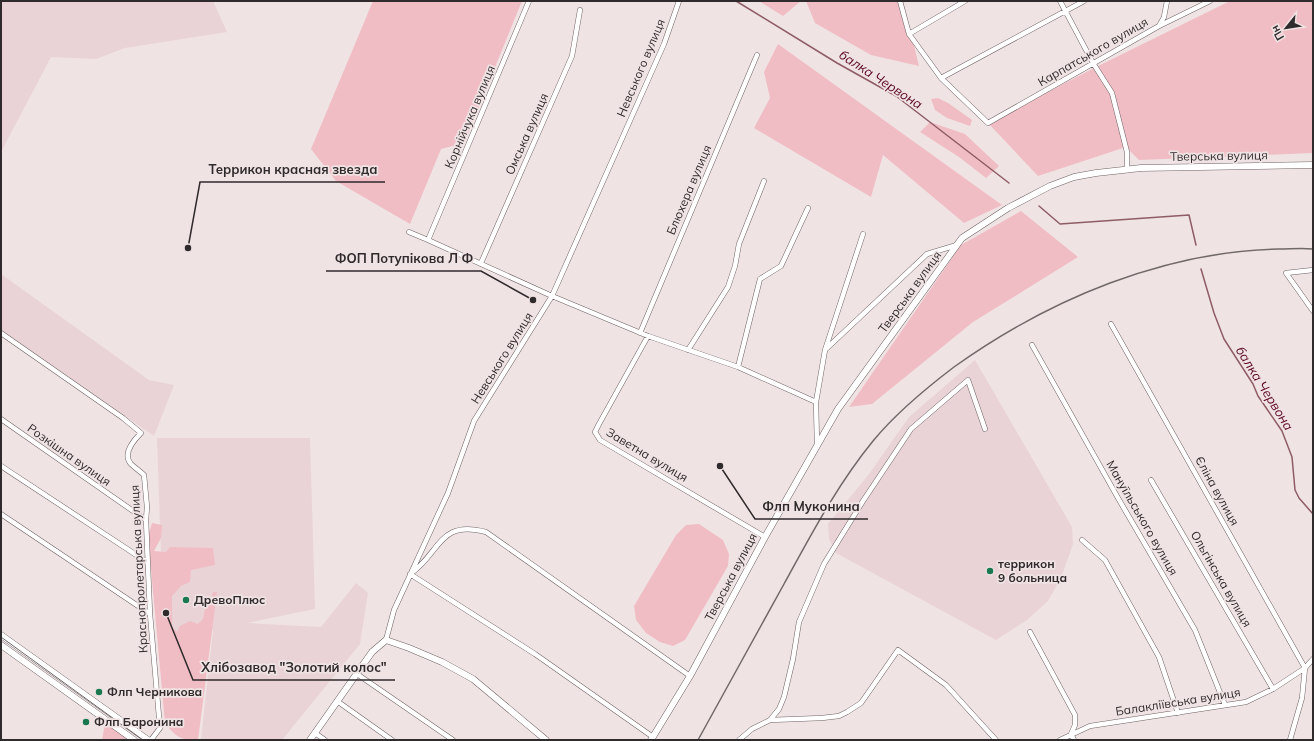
<svg xmlns="http://www.w3.org/2000/svg" width="1314" height="741" font-family="Mulish,sans-serif">
	<style>
		.built { fill: #e9d3d6 }
		.green { fill: #f1bdc4 }
		.lines { fill: none; stroke-linecap: round; stroke-linejoin: round }
		.stream { stroke: #8e5c64; stroke-width: 1.5 }
		.street-casing { stroke: #6e6364; stroke-width: 5.5 }
		.secondary-casing { stroke: #6e6364; stroke-width: 7 }
		.street { stroke: #fff; stroke-width: 4.5 }
		.secondary { stroke: #fff; stroke-width: 6 }
		.tram { stroke: #706869; stroke-width: 1 }
		.rail { stroke: #706869; stroke-width: 1.5 }
		.poi-dot { fill: #19784f; stroke: #f0e3e4; stroke-width: 1.5 }
		.labels { text-anchor: middle; stroke-width: 3.5; stroke-linejoin: round; paint-order: stroke }
		.street-label { font-size: 12px; fill: #2f2a2b; stroke: #f0e3e4 }
		.poi-label { font-size: 12px; font-weight: bold; fill: #2f2a2b; stroke: #f0e3e4; text-anchor: start }
		.water-label { font-size: 13px; font-style: italic; fill: #5b0422; stroke: #f0e3e4 }
		.leader { fill: none; stroke: #2f2a2b; stroke-width: 1.5 }
		.callout-dot { fill: #2f2a2b; stroke: #f0e3e4; stroke-width: 1.5 }
		.callout-label { font-size: 13px; text-anchor: middle; font-weight: bold; fill: #2f2a2b; stroke: #f0e3e4; stroke-width: 3.5; stroke-linejoin: round; paint-order: stroke }
	</style>
	<rect width="100%" height="100%" fill="#f0e3e4"/>
	<path class="built" d="M1 1H213L227 32 125 48 96 59 51 57 1 152Z
		M1 274 149 380 174 385 154 436 1 330Z
		M975 360 1072 527 1073 544 1061 578 1048 601 1027 620 996 640 836 553 829 539 828 524 869 474 909 417Z
		M157 438H310L315 609 247 623 321 627 356 583 368 593 360 644 282 740H201L213 630 164 640Z"/>
	<path class="green" d="M373 1H522L464 143 441 149 410 224 336 181 311 149Z
		M759 1H801L783 16Z
		M806 1H903L919 66 871 55 815 23Z
		M1230 1H1313V153L1139 160 1126 147 1038 176 988 123 1094 68Z
		M778 44 1002 205 964 223 883 155 871 197 754 128 770 98 764 72Z
		M938 98 948 103 972 120 970 126 947 118 935 110 931 99Z
		M930 122 965 134 999 166 986 178 959 157 920 132Z
		M1021 211 1078 257 973 322 872 404 849 407 961 245Z
		M152 523 162 525 161 538 154 551 166 552 170 547 213 548 215 565 191 570 190 582 181 586 172 596V627L177 632 180 626 190 621 198 624 203 619 205 609 210 604 213 592H217L198 740C180 740 176 737 165 723L148 536Z
		M699 524 723 540 729 554 728 566 685 640 673 646 660 642 646 633 636 620 634 606 676 535 686 525Z
		M105 723 129 740H102Z"/>
	<g class="lines">
		<path class="stream" d="M736 1 837 63 896 96 1009 183
			M1039 206 1060 224 1189 215 1196 245
			M1201 269 1214 313 1224 339 1253 384 1258 396 1282 431 1292 457 1295 490 1299 498 1313 514"/>
		<g class="street-casing">
			<path id="street" d="M900 1 909 34 941 78 988 123 1159 26 1210 1
				M1060 1 1093 63 1112 93 1127 152V170
				M1159 26 1164 17 1167 1
				M909 34 965 1
				M941 78 1084 1
				M409 232 428 240 552 296 648 336 738 367 816 402 817 444
				M428 240 529 1
				M481 263 572 56 580 10
				M1313 270 1286 273 1313 311
				M1111 324 1305 668 1302 698 1290 740
				M1 333 123 418 141 433C133 441 122 454 131 464 135 468 140 471 144 475L147 507 146 520 150 614 160 728 151 740
				M640 333 757 55
				M648 336 599 424 595 432 600 440 765 537
				M1032 345 1118 498 1195 630 1225 705
				M826 349 927 254 957 245
				M688 350 728 287 735 266 739 244 764 181
				M738 367 760 279 781 266 808 208
				M816 402 825 350 863 234
				M1 419 146 520
				M1 466 147 562
				M1151 480 1273 689
				M1 514 150 614
				M1082 540 1105 560 1159 657 1178 713
				M1030 632 1075 715V725L1071 734 1074 740
				M386 640 394 610 448 493 474 421 552 296 664 44 679 1
				M357 674 453 740
				M337 701 392 740
				M770 720 822 718 839 716 847 712 861 703 898 650 946 685 996 740
				M315 733 325 740
				M653 737 535 654 410 574C441 553 438 519 486 532L690 676
				M739 740 752 729 770 720 779 709 784 697 793 659 799 622 824 564 863 501 911 429 968 380 985 429
				M1060 740 1090 726 1246 702 1273 689 1305 668 1313 659"/>
		</g>
		<g class="secondary-casing">
			<path id="secondary" d="M1 635 148 740
				M1 645 134 740
				M310 740 372 652 386 640 409 648 442 662 473 679 546 740
				M651 740 690 676 765 537 838 409 962 238 1008 208 1050 186 1074 177 1096 173 1141 168 1313 165"/>
		</g>
		<use href="#street" class="street"/>
		<use href="#secondary" class="secondary"/>
		<path class="tram" d="M1 637 143 740"/>
		<path class="rail" d="M698 740C727 688 755 636 784 584 811 535 837 485 873 441 896 413 925 389 954 367 1003 332 1054 304 1110 283 1164 263 1221 250 1279 249 1290 249 1302 248 1313 249"/>
	</g>
	<g class="poi-dot">
		<circle cx="990" cy="571" r="4"/>
		<circle cx="186" cy="600" r="4"/>
		<circle cx="99" cy="692" r="4"/>
		<circle cx="86" cy="722" r="4"/>
	</g>
	<g class="labels">
		<g class="street-label">
			<text transform="translate(1093 52) rotate(-30)" y="4">Карпатського вулиця</text>
			<text transform="translate(641 68) rotate(-67)" y="4">Невського вулиця</text>
			<text transform="translate(470 117) rotate(-67)" y="4">Корнійчука вулиця</text>
			<text transform="translate(527 134) rotate(-66)" y="4">Омська вулиця</text>
			<text transform="translate(1219 156) rotate(-1)" y="4">Тверська вулиця</text>
			<text transform="translate(689 190) rotate(-67)" y="4">Блюхера вулиця</text>
			<text transform="translate(910 292) rotate(-54)" y="4">Тверська вулиця</text>
			<text transform="translate(502 358) rotate(-58)" y="4">Невського вулиця</text>
			<text transform="translate(69 455) rotate(35)" y="4">Розкішна вулиця</text>
			<text transform="translate(647 455) rotate(31)" y="4">Заветна вулиця</text>
			<text transform="translate(1217 491) rotate(61)" y="4">Єліна вулиця</text>
			<text transform="translate(1142 518) rotate(60)" y="4">Мануїльського вулиця</text>
			<text transform="translate(139 569) rotate(-93)" y="4">Краснопролетарська вулиця</text>
			<text transform="translate(731 577) rotate(-62)" y="4">Тверська вулиця</text>
			<text transform="translate(1221 579) rotate(60)" y="4">Ольгінська вулиця</text>
			<text transform="translate(1178 702) rotate(-9)" y="4">Балакліївська вулиця</text>
		</g>
		<g class="poi-label">
			<text x="998" y="568">террикон<tspan x="998" dy="14">9 больница</tspan></text>
			<text x="194" y="604">ДревоПлюс</text>
			<text x="107" y="696">Флп Черникова</text>
			<text x="94" y="726">Флп Баронина</text>
		</g>
		<g class="water-label">
			<text transform="translate(881 79) rotate(33)" y="5">балка Червона</text>
			<text transform="translate(1265 388) rotate(58)" y="5">балка Червона</text>
		</g>
	</g>
	<path class="leader" d="M188 248L200 182H385M533 300L481 271H326M720 466L755 519H868M166 613L193 680H395"/>
	<g class="callout-dot">
		<circle cx="188" cy="248" r="4"/>
		<circle cx="533" cy="300" r="4"/>
		<circle cx="720" cy="466" r="4"/>
		<circle cx="166" cy="613" r="4"/>
	</g>
	<g class="callout-label">
		<text x="293" y="174">Террикон красная звезда</text>
		<text x="404" y="263">ФОП Потупікова Л Ф</text>
		<text x="811" y="511">Флп Муконина</text>
		<text x="294" y="672">Хлібозавод "Золотий колос"</text>
	</g>
	<rect width="1314" height="741" fill="none" stroke="#2f2a2b" stroke-width="4"/>
	<g transform="translate(1286 28) rotate(240)" stroke="#f0e3e4" stroke-width="3" paint-order="stroke">
	<path d="M0-3L7 15L0 10L-7 15Z" fill="#2f2a2b"/>
	<text y="-6" font-size="11" font-weight="bold" text-anchor="middle" fill="#2f2a2b">Пн</text>
	</g>
</svg>
